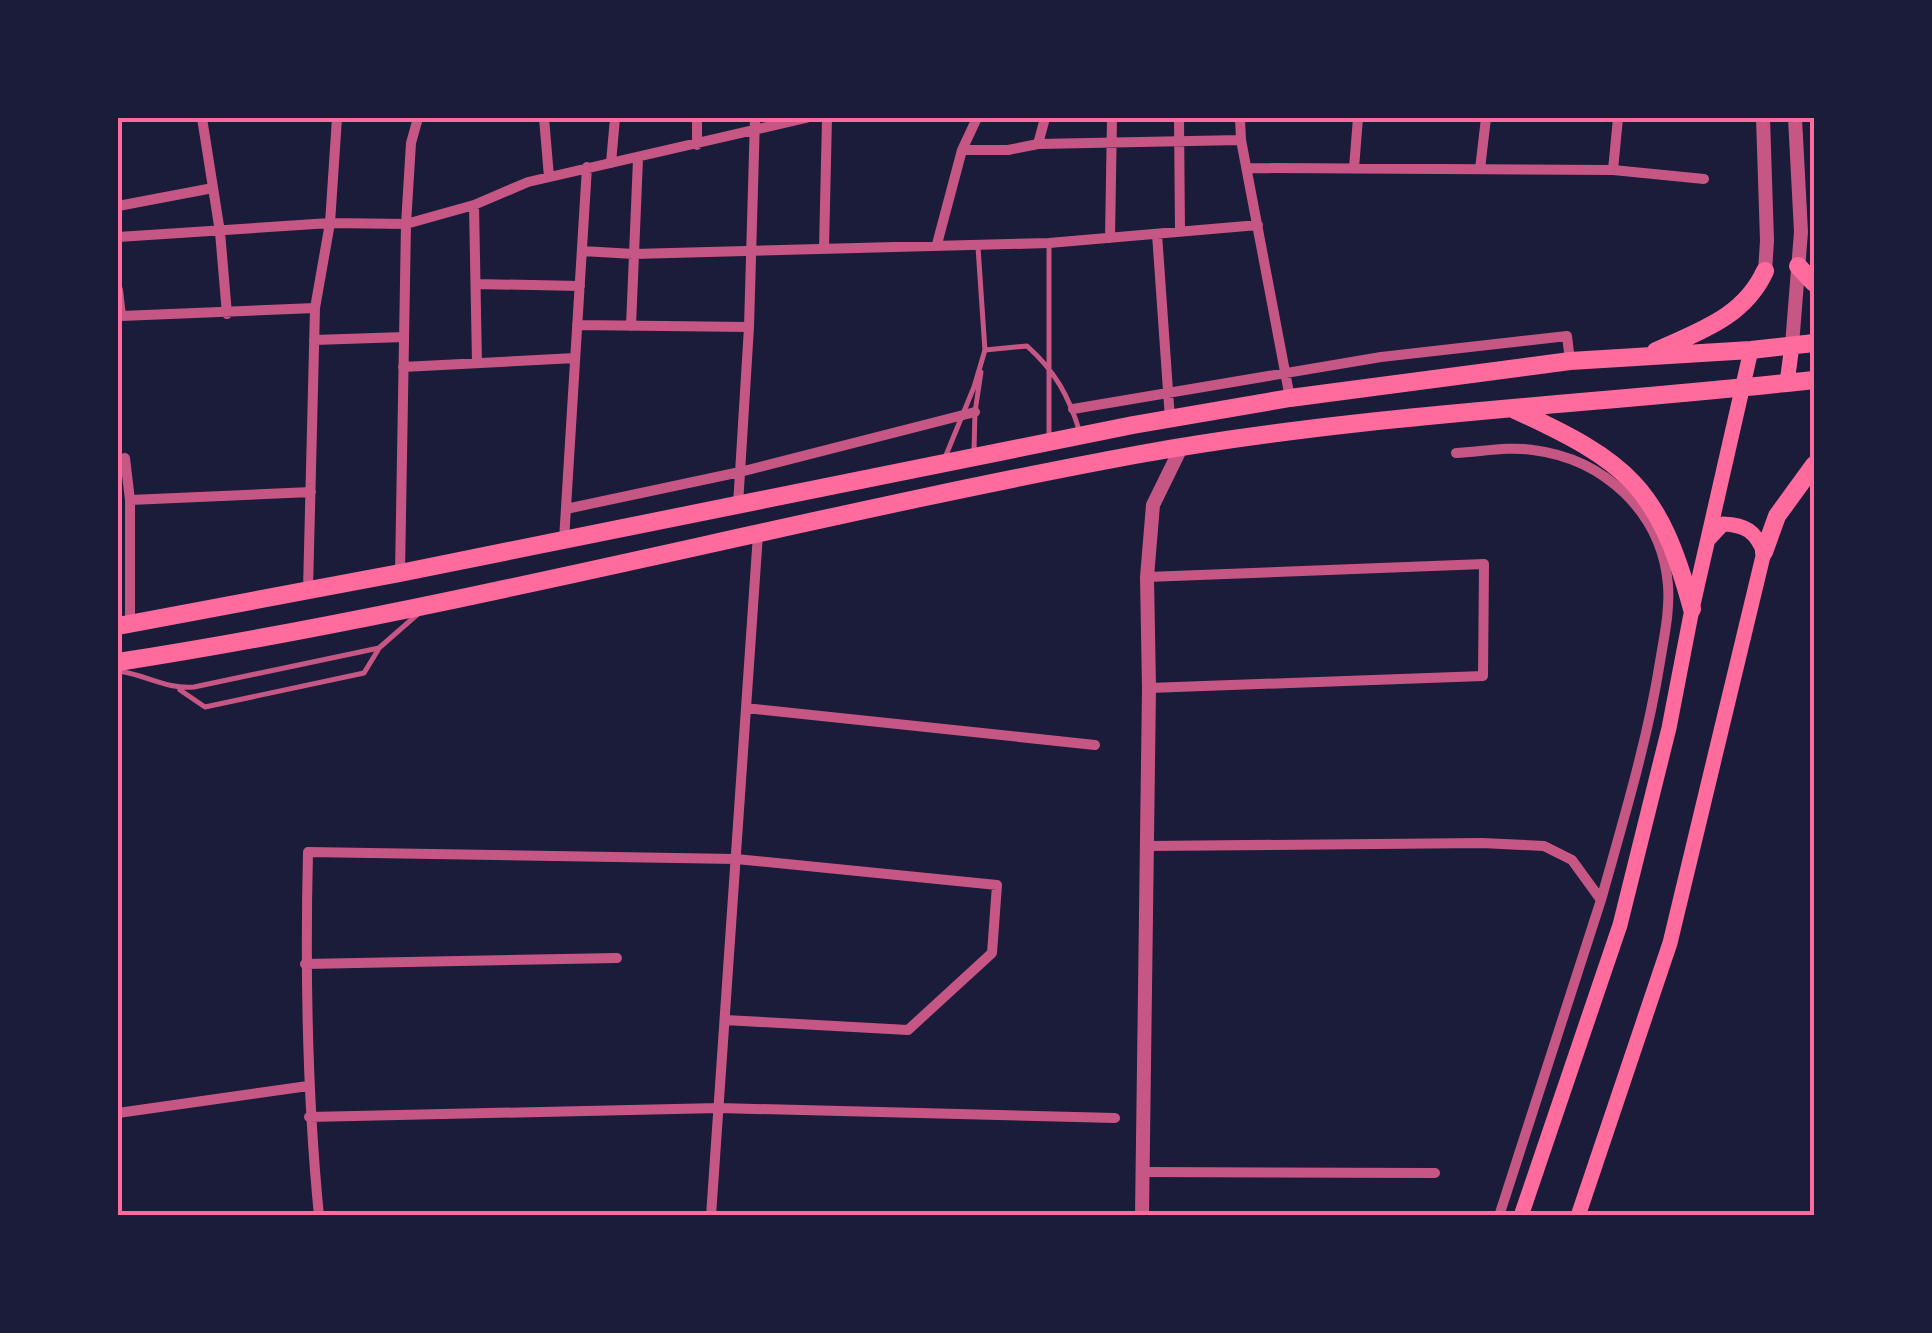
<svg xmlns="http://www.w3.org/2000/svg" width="1932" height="1333" font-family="Raleway,sans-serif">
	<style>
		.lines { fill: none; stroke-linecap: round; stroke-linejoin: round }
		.service { stroke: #c65784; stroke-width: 5 }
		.minor { stroke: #c65784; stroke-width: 10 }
		.tertiary { stroke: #c65784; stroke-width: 14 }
		.secondary { stroke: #ff6b9d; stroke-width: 15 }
		.trunk { stroke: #ff6b9d; stroke-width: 18 }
		.neatline { fill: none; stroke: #ff6b9d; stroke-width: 4 }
	</style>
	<rect width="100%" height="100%" fill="#1b1b3a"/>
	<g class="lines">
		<path class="service" d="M1049 243V440
			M978 247 985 351
			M974 450 975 412 981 372
			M944 460 974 387 985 350 1027 346C1055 371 1069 396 1080 433
			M118 671C144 674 168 690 194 687L379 648 419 613
			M180 690 205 707 364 673 378 650"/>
		<path class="minor" d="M202 118 220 232 227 314
			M544 118 549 177
			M697 118V145
			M1179 118 1180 232
			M1240 118 1241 140 1290 398
			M1038 144 1045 118
			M962 150H1008L1038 144 1241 140
			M611 163 615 118
			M1248 168 1613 170 1704 179
			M1354 168 1358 118
			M1480 169 1486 118
			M1613 170 1618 118
			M474 205 477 363
			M118 206 213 188
			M1157 234 1170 419
			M118 237 330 223 406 224 474 205 528 182 806 118
			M1110 238 1112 118
			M937 244 962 150 977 118
			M824 249 827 118
			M582 251 634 254 1049 243 1258 225
			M476 284 580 286
			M118 290 121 316 315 308
			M577 325 749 327
			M631 326 638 159
			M314 340 404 337
			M403 367 575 358
			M1073 409 1381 357 1567 336 1570 361
			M1456 453C1480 452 1509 446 1533 450 1604 459 1662 512 1668 585 1670 611 1664 637 1660 662 1647 743 1623 821 1601 900
			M118 460 125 458 130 500V623
			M130 500 311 492
			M738 505 749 327 755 118
			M566 509 740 472 975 412
			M564 540 587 167
			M400 573 406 224 411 143 418 118
			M1147 577 1484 564 1483 676 1149 688
			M308 590 315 308 330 223 337 118
			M746 708 1095 745
			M1146 846 1482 843 1544 846 1572 860 1601 900 1499 1216
			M305 964 617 958
			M118 1113 308 1086
			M309 1117 719 1108 1115 1118
			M1143 1172 1435 1173
			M319 1216C307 1094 305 974 308 852L736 859 997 885 992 953 908 1030 725 1020
			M711 1216 758 534"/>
		<path class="tertiary" d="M1763 118 1767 241 1765 271
			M1792 345 1801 232 1795 118
			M1142 1216 1149 688 1147 577 1153 505 1181 448"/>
		<path class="secondary" d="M1787 383 1792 345
			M1521 1216 1620 925 1669 728 1692 609 1751 350
			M1578 1216 1670 943 1764 552C1755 531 1746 525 1723 524L1709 539"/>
		<path class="trunk" d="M1798 266 1814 283
			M1656 351C1700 331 1744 317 1765 271
			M1515 410C1628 462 1659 487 1692 609
			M1764 552 1777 516 1814 465
			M118 626 400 573 1133 425 1290 398 1570 361 1751 350 1814 343
			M118 662C460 609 795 518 1135 455 1359 414 1589 405 1814 380"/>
	</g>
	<rect width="1932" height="1333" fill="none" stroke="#1b1b3a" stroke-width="240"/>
	<rect x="120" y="120" width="1692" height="1093" class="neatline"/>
</svg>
